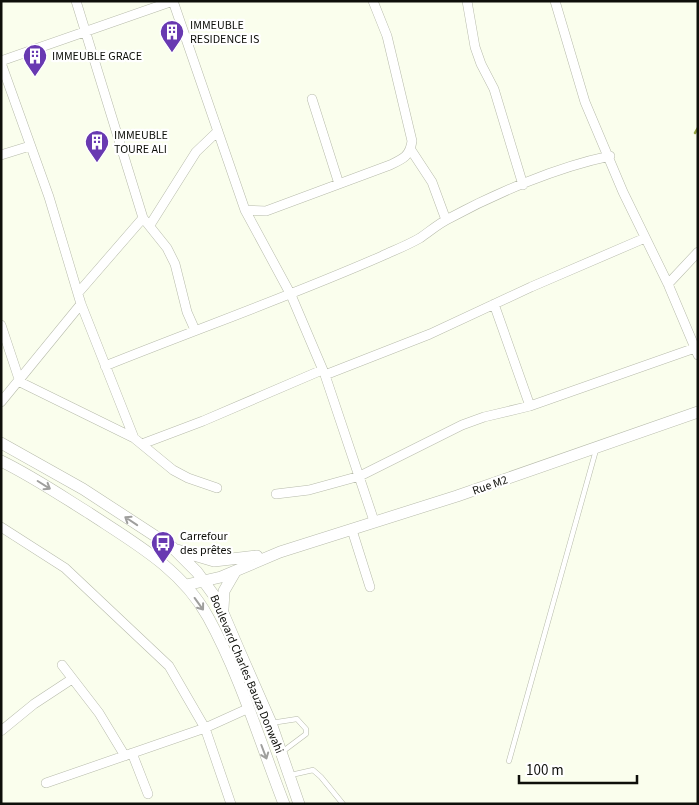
<svg xmlns="http://www.w3.org/2000/svg" width="699" height="805" font-family="'Source Sans 3',sans-serif">
	<style>
		.lines { fill: none; stroke-linecap: round; stroke-linejoin: round }
		.stream { stroke: #98a643; stroke-width: 2.5 }
		.lane-casing { stroke: #b7bbab; stroke-width: 5.5 }
		.street-casing { stroke: #b7bbab; stroke-width: 10 }
		.secondary-casing { stroke: #b7bbab; stroke-width: 12 }
		.lane { stroke: #fff; stroke-width: 4.5 }
		.street { stroke: #fff; stroke-width: 9 }
		.secondary { stroke: #fff; stroke-width: 11 }
		.oneway { stroke: #9f9f9d }
		.labels { text-anchor: middle; stroke-width: 4.5; stroke-linejoin: round; paint-order: stroke }
		.poi-label { font-size: 12px; fill: #0e0f0a; stroke: #fff; text-anchor: start }
		.street-label { font-size: 12px; fill: #0e0f0a; stroke: #fff }
	</style>
	<rect width="100%" height="100%" fill="#fafeed"/>
	<g class="lines">
		<path class="stream" d="M695 133 698 128"/>
		<g class="lane-casing">
			<path id="lane" d="M271 723 297 719 306 729V734L282 752
				M509 761 596 450
				M291 775 313 770 321 777 343 804"/>
		</g>
		<g class="street-casing">
			<path id="street" d="M76 1 143 218 167 248 175 264 187 312 195 330
				M173 1 245 210 291 295 325 375 374 521
				M467 1 475 47 481 64 494 89 523 185
				M555 1 585 102 623 192 668 284 698 355
				M1 61 173 1
				M1 63 49 197 81 304 134 438
				M312 99 339 184
				M411 150 432 182 446 220
				M1 155 30 146
				M245 210 266 211 390 165C403 159 410 156 412 141L387 36 373 1
				M150 225 196 152 218 131
				M668 284 698 252
				M78 293 143 218
				M494 304 530 406
				M1 325 20 382 134 438 173 470 188 478 217 488
				M105 366C197 329 291 296 382 256 395 250 408 245 420 238 429 232 438 224 448 219 496 193 557 167 610 156
				M325 375 430 334 531 287 645 238
				M1 402 81 304
				M142 444 203 421 322 370
				M276 494 309 490 360 476 462 425 484 417 530 406 695 348
				M1 527 65 568 169 666 205 728 46 783
				M352 530 370 587
				M62 665 99 713 125 756
				M1 731 34 704 72 679
				M132 753 148 794
				M231 804 205 728 247 709"/>
		</g>
		<g class="secondary-casing">
			<path id="secondary" d="M1 443 83 489 172 547 197 572 218 601 239 650 271 723 299 804
				M1 461C32 476 60 495 89 513 133 542 182 569 208 617 240 675 260 742 284 804
				M177 550 214 561 257 556
				M186 585 221 577 280 552 457 496 698 412
				M223 609 224 591 235 572"/>
		</g>
		<use href="#lane" class="lane"/>
		<use href="#street" class="street"/>
		<use href="#secondary" class="secondary"/>
	</g>
	<defs><path id="oneway-shaft" d="M-6 0H5M1.5-3L5.5 0L1.5 3" fill="none" stroke-width="1.6" stroke-linecap="round" stroke-linejoin="round" transform="scale(1.25)"/></defs>
	<g class="oneway">
		<use href="#oneway-shaft" transform="translate(44 485) rotate(32)"/>
		<use href="#oneway-shaft" transform="translate(131 521) rotate(-146)"/>
		<use href="#oneway-shaft" transform="translate(199 604) rotate(54)"/>
		<use href="#oneway-shaft" transform="translate(264 752) rotate(69)"/>
	</g>
	<defs>
		<g id="building-pin" transform="scale(1.25)"><path d="M0 17L-7.5 6A9.5 9.5 0 1 1 7.5 6Z" fill="#6839b1" stroke="#fff"/><path d="M-4-6H4V6H1V3H-1V6H-4ZM-2.5-4.3h1.7v1.8h-1.7ZM.8-4.3h1.7v1.8H.8ZM-2.5-1h1.7V.8h-1.7ZM.8-1h1.7V.8H.8Z" fill="#fff"/></g>
		<g id="bus-pin" transform="scale(1.25)"><path d="M0 17L-7.5 6A9.5 9.5 0 1 1 7.5 6Z" fill="#6839b1" stroke="#fff"/><path d="M-5-6H5V4H4V6H2V4H-2V6H-4V4H-5ZM-3.5-4V0h7V-4ZM-3.5 1.2v1.5H-2V1.2ZM2 1.2v1.5H3.5V1.2Z" fill="#fff"/></g>
	</defs>
	<g fill-rule="evenodd">
		<use href="#building-pin" x="172" y="32"/>
		<use href="#building-pin" x="35" y="56"/>
		<use href="#building-pin" x="97" y="142"/>
		<use href="#bus-pin" x="163" y="543"/>
	</g>
	<g class="labels">
		<g class="poi-label">
			<text x="190" y="29">IMMEUBLE<tspan x="190" dy="14">RESIDENCE IS</tspan></text>
			<text x="52" y="60">IMMEUBLE GRACE</text>
			<text x="114" y="139">IMMEUBLE<tspan x="114" dy="14">TOURE ALI</tspan></text>
			<text x="180" y="540">Carrefour<tspan x="180" dy="14">des prêtes</tspan></text>
		</g>
		<g class="street-label">
			<text transform="translate(490 485) rotate(-19)" y="4">Rue M2</text>
			<text transform="translate(247 674) rotate(67)" y="4">Boulevard Charles Bauza Donwahi</text>
		</g>
	</g>
	<rect width="699" height="805" fill="none" stroke="#0e0f0a" stroke-width="5"/>
	<path d="M519 775v8h118v-8" fill="none" stroke="#0e0f0a" stroke-width="2.5"/>
	<text x="526" y="775" font-size="15" fill="#0e0f0a" stroke="#ffffff" stroke-width="4" paint-order="stroke">100 m</text>
</svg>
